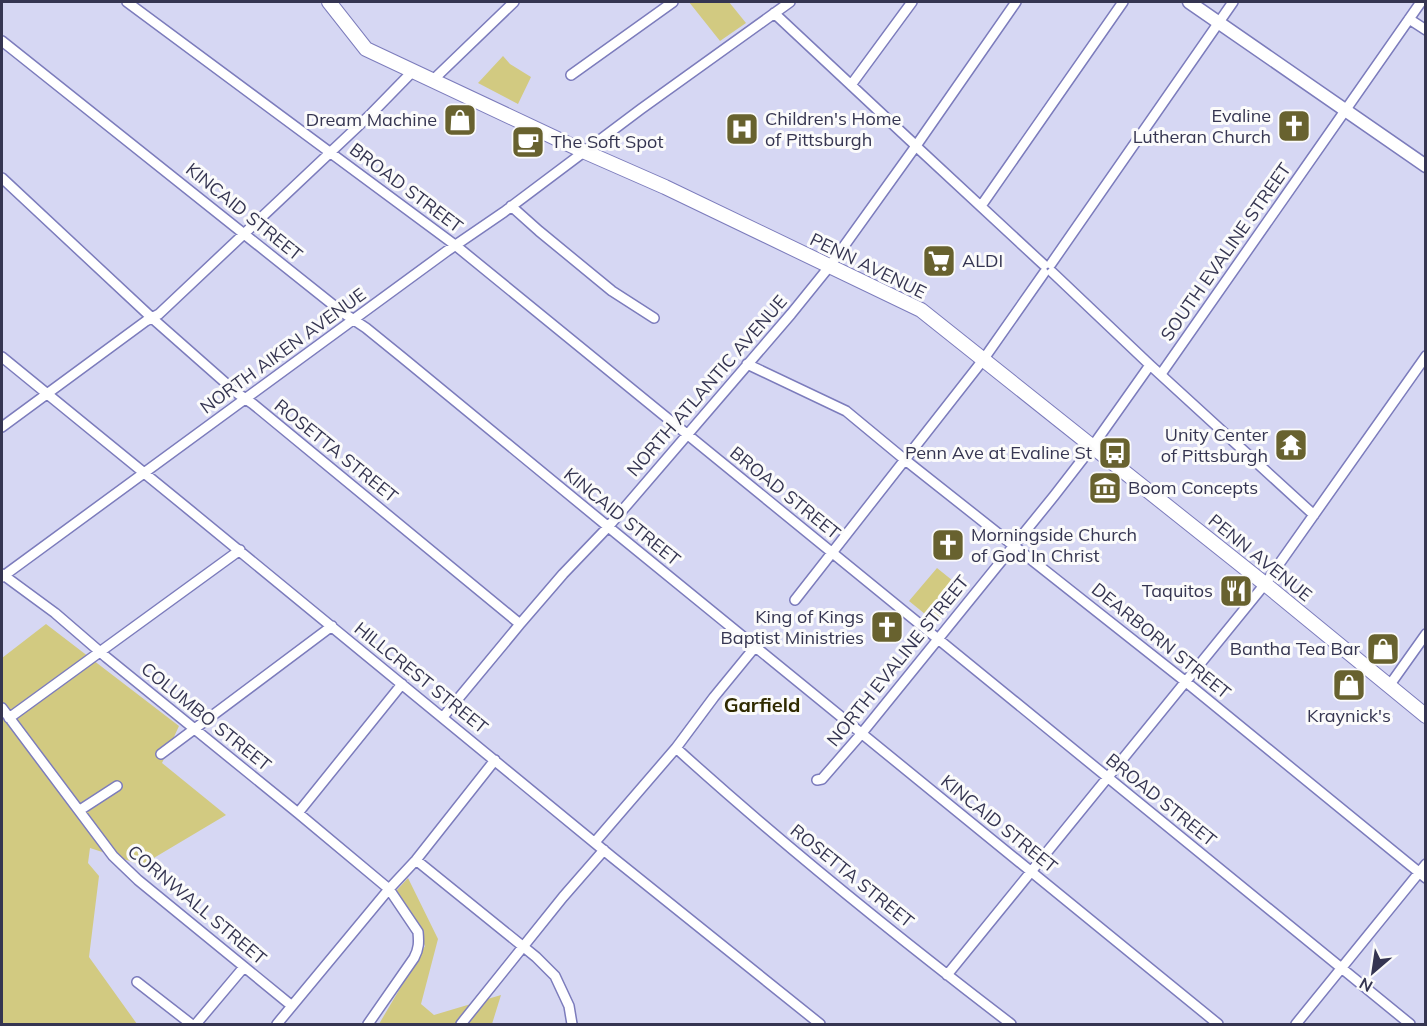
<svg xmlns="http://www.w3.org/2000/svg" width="1427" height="1026" font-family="Mulish,sans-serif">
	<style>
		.green { fill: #d2ca81 }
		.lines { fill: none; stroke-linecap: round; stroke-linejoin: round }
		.street-casing { stroke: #7c7cbc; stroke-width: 12 }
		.secondary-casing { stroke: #7c7cbc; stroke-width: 15 }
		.primary-casing { stroke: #7c7cbc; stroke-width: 16 }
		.street { stroke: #fff; stroke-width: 9 }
		.secondary { stroke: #fff; stroke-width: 12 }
		.primary { stroke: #fff; stroke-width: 14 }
		.labels { text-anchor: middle; stroke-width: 6; stroke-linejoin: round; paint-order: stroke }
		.poi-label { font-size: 18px; fill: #353551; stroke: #fbfbfb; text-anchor: end }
		.street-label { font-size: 18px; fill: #353551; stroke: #fbfbfb }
		.neighbourhood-label { font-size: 20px; font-weight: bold; fill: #2f2a00; stroke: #fbfbfb }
	</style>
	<rect width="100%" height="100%" fill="#d6d7f3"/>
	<path class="green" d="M689 2H729L746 23 720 41Z
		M503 56 510 64 531 77 518 104 478 83Z
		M937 568 963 589 936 623 909 601Z
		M46 624 179 726 162 763 226 815 142 865 90 848 88 863 99 876 89 957 137 1024H2V658Z
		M408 878 438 939 421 1004 434 1015 501 995 492 1024H379L425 946 396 891Z"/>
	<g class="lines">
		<g class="street-casing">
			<path id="street" d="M127 2 455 245 1410 1024
				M774 13 913 143
				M1409 19 1426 30
				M2 41 342 312 366 328 403 358 617 534 1218 1024
				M571 75 673 2
				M433 80 514 2
				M851 85 912 2
				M918 143 1016 2
				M919 149 1044 265
				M2 178 152 318 237 393 253 404 520 624
				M511 206 539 231 612 291 654 318
				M981 206 1123 2
				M1051 264 1233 2
				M1052 272 1150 365 1314 515
				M2 357 192 512 612 857 820 1024
				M747 364 846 411 904 459 1186 682 1426 878
				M1161 374 1421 2
				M2 427 146 321 159 314 371 114 413 71
				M2 574 55 613 106 657 298 813 389 889 418 932C419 942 419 949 414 958L368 1024
				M2 577 447 251 504 212 641 109 790 2
				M795 600 983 360 1044 273
				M1389 686 1426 634
				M2 708 113 856 138 880 292 1006
				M443 717 520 624 563 574 608 527 791 314 829 267 913 150
				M9 718 240 550
				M676 748C783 845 896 936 1011 1024
				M161 754 332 626
				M817 780 822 779 862 733 1054 496 1092 447 1150 365
				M80 810 117 786
				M298 813 402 684
				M595 842 676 748 714 697 755 647
				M416 860 536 957 555 976 569 1006 572 1024
				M947 975 1265 584 1426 356
				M137 982 191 1024
				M196 1024 244 967
				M277 1024 389 889 416 860 495 760
				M461 1024 563 897 604 850
				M1296 1024 1426 864"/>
		</g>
		<g class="secondary-casing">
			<path id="secondary" d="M1189 2 1426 166"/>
		</g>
		<g class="primary-casing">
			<path id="primary" d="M329 2 366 49 583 151 665 187 921 310 1265 584 1426 716"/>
		</g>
		<use href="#street" class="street"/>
		<use href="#secondary" class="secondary"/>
		<use href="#primary" class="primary"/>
	</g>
	<defs>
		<g id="shop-square" transform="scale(1.725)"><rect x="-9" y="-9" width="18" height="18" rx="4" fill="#68622f" stroke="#fbfbfb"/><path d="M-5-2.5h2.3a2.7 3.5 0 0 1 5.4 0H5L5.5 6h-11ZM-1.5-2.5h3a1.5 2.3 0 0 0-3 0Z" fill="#fff"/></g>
		<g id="church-square" transform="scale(1.725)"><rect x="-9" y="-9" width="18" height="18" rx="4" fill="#68622f" stroke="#fbfbfb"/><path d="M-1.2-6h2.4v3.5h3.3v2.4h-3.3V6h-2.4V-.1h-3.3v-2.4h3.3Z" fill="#fff"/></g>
		<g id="hospital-square" transform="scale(1.725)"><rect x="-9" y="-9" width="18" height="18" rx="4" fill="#68622f" stroke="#fbfbfb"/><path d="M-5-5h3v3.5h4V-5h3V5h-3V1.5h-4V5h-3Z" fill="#fff"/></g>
		<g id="cafe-square" transform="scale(1.725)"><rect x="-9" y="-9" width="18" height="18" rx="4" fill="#68622f" stroke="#fbfbfb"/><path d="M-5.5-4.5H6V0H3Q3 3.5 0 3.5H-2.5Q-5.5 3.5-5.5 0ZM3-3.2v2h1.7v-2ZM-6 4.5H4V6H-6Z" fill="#fff"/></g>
		<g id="supermarket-square" transform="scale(1.725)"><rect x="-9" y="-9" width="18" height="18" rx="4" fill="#68622f" stroke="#fbfbfb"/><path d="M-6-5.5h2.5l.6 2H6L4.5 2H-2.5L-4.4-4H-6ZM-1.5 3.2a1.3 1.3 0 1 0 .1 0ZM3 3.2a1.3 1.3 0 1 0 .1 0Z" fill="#fff"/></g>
		<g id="temple-square" transform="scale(1.725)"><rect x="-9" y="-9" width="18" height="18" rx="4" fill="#68622f" stroke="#fbfbfb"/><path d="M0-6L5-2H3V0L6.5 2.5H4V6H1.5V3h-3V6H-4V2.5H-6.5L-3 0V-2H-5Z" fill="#fff"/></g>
		<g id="bus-square" transform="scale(1.725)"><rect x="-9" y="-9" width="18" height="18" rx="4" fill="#68622f" stroke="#fbfbfb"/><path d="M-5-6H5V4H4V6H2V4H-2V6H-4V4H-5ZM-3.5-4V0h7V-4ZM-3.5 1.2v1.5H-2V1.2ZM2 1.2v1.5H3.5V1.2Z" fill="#fff"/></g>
		<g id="museum-square" transform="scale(1.725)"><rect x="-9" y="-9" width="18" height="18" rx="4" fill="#68622f" stroke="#fbfbfb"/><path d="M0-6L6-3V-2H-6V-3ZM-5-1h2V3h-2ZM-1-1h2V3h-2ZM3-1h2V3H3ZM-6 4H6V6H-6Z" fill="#fff"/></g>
		<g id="restaurant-square" transform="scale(1.725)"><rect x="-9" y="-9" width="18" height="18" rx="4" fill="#68622f" stroke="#fbfbfb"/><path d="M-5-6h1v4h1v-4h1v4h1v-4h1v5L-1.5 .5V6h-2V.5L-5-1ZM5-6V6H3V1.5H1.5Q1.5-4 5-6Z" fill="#fff"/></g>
	</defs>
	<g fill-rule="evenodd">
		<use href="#shop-square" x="460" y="120"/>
		<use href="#church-square" x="1294" y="126"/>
		<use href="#hospital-square" x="742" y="129"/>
		<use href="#cafe-square" x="528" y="142"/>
		<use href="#supermarket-square" x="939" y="261"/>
		<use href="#temple-square" x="1291" y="445"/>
		<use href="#bus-square" x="1115" y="453"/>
		<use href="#museum-square" x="1105" y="488"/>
		<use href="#church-square" x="948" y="545"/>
		<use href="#restaurant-square" x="1236" y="591"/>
		<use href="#church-square" x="887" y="627"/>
		<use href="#shop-square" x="1383" y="649"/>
		<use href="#shop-square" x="1349" y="685"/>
	</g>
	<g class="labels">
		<g class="poi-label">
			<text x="1271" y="122">Evaline<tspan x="1271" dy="21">Lutheran Church</tspan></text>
			<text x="765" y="125" text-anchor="start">Children's Home<tspan x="765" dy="21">of Pittsburgh</tspan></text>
			<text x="437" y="126">Dream Machine</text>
			<text x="551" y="148" text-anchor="start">The Soft Spot</text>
			<text x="962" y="267" text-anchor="start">ALDI</text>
			<text x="1268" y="441">Unity Center<tspan x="1268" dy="21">of Pittsburgh</tspan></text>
			<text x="1092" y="459">Penn Ave at Evaline St</text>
			<text x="1128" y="494" text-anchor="start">Boom Concepts</text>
			<text x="971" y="541" text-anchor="start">Morningside Church<tspan x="971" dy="21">of God In Christ</tspan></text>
			<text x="1213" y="597">Taquitos</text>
			<text x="864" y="623">King of Kings<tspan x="864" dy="21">Baptist Ministries</tspan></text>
			<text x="1360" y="655">Bantha Tea Bar</text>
			<text x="1349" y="722" text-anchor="middle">Kraynick's</text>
		</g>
		<g class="street-label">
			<text transform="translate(406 188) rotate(37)" y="6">BROAD STREET</text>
			<text transform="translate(244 212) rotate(39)" y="6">KINCAID STREET</text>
			<text transform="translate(1226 252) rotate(-55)" y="6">SOUTH EVALINE STREET</text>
			<text transform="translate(868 266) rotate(26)" y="6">PENN AVENUE</text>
			<text transform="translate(283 351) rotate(-36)" y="6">NORTH AIKEN AVENUE</text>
			<text transform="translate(707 386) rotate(-49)" y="6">NORTH ATLANTIC AVENUE</text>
			<text transform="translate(336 451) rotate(39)" y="6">ROSETTA STREET</text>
			<text transform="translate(785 493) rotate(39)" y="6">BROAD STREET</text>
			<text transform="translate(622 517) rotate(39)" y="6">KINCAID STREET</text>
			<text transform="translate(1260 558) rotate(39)" y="6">PENN AVENUE</text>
			<text transform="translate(1161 641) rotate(39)" y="6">DEARBORN STREET</text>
			<text transform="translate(898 661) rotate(-51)" y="6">NORTH EVALINE STREET</text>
			<text transform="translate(421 678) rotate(39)" y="6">HILLCREST STREET</text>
			<text transform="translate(206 717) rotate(39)" y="6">COLUMBO STREET</text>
			<text transform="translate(1161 800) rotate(39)" y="6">BROAD STREET</text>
			<text transform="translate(999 824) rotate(39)" y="6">KINCAID STREET</text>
			<text transform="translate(852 876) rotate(39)" y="6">ROSETTA STREET</text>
			<text transform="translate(197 905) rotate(40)" y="6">CORNWALL STREET</text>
		</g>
		<g class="neighbourhood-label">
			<text x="762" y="712">Garfield</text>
		</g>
	</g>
	<rect width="1427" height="1026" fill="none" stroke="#353551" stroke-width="6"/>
	<g transform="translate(1373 972) rotate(209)" stroke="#fbfbfb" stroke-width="4.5" paint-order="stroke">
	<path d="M0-4.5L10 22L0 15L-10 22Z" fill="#353551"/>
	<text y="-9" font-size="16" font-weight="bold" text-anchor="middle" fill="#353551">N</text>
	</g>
</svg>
